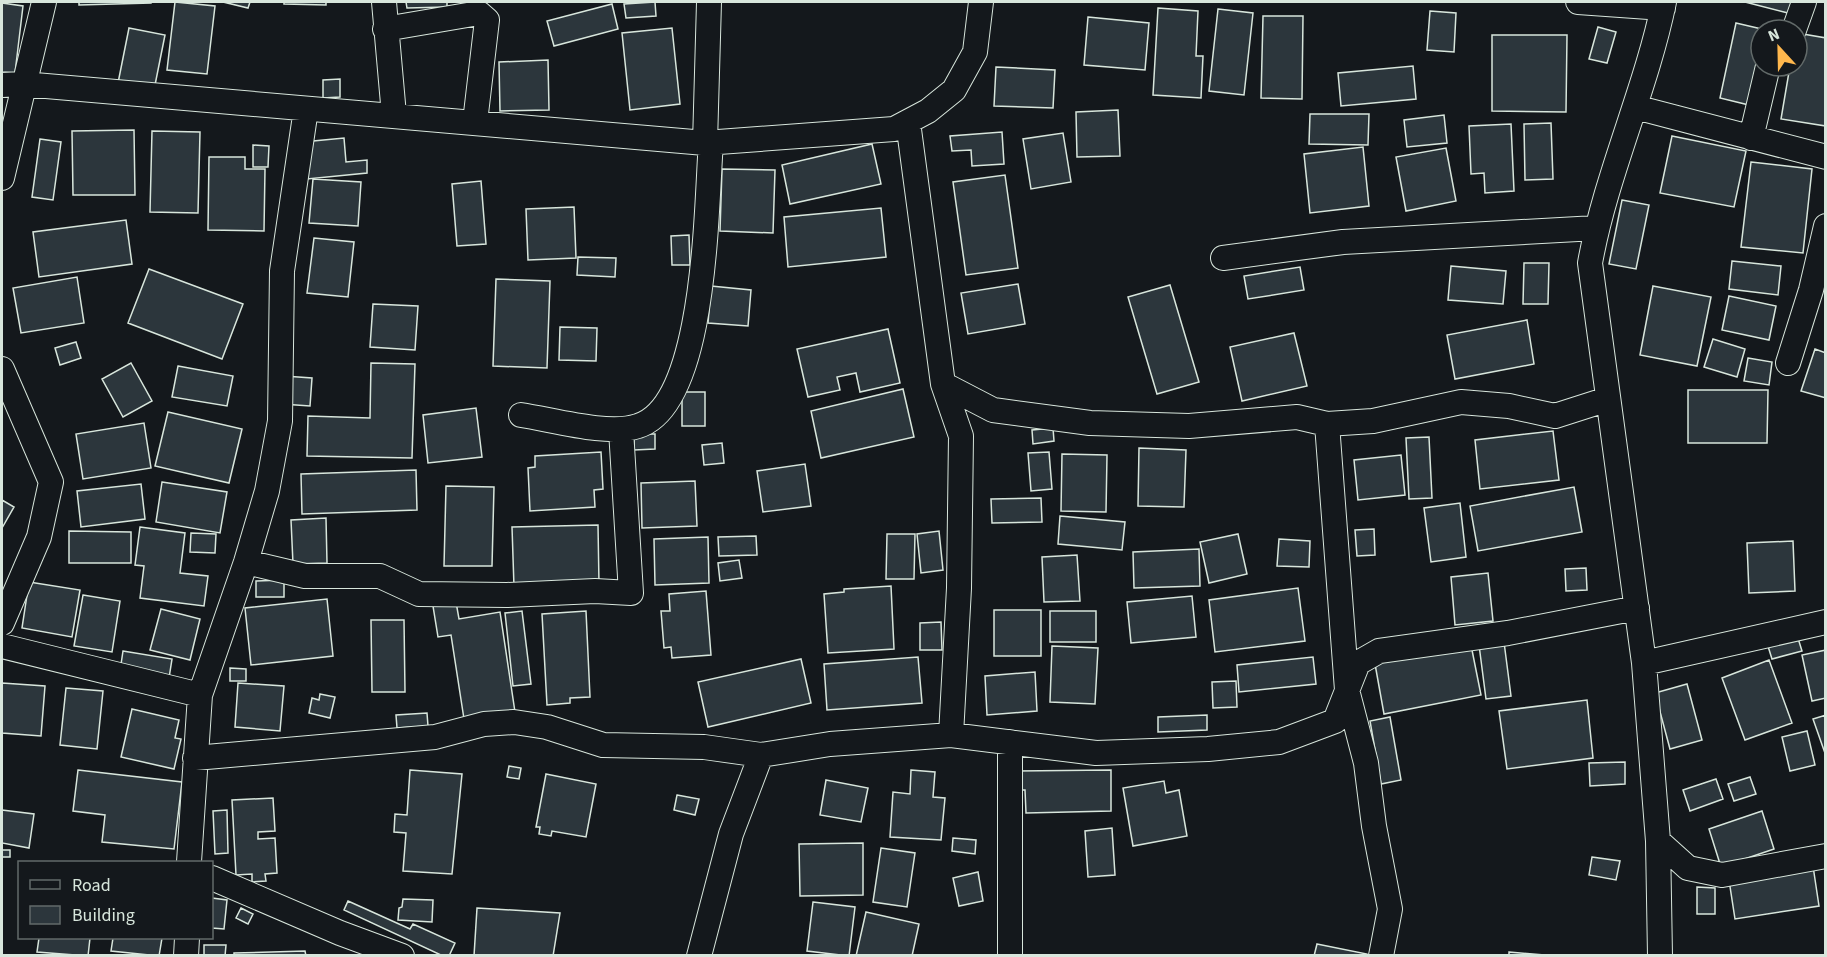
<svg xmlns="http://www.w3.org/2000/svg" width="1827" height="957" font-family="'Source Sans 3',sans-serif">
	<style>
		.building { fill: #2c363c; stroke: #d8e6dc; stroke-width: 1.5 }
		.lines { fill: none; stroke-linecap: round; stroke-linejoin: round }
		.minor-casing { stroke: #d8e6dc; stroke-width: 26 }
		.minor { stroke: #14181c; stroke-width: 24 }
	</style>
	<rect width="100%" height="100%" fill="#14181c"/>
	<path class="building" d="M79 2H151V3L79 5Z
		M175 2 215 6 207 74 167 70Z
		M223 2H250L248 8Z
		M284 2H326V5L284 4Z
		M406 2H447V7L407 8Z
		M655 2 656 16 626 18 624 4Z
		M1745 2H1799L1796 15Z
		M2 3 23 6 15 73 2 72Z
		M612 4 618 29 554 46 547 21Z
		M1158 8 1198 11 1196 56H1203L1201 98 1153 95Z
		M1218 9 1253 13 1244 95 1209 91Z
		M1430 11 1456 13 1454 52 1427 50Z
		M1263 16H1303L1302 99 1261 98Z
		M1088 17 1149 23 1145 70 1084 65Z
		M1736 23 1766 30H1761V51L1749 105 1720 98Z
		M1598 27 1616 32 1607 63 1589 59Z
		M129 28 165 35 154 90 118 83Z
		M672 28 680 104 630 110 622 33Z
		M1797 33 1826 38V126L1781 119 1790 66H1797Z
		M1492 35H1567L1566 112 1492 111Z
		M548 60 549 110 500 111 499 62Z
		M1413 66 1416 99 1341 106 1338 73Z
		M996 67 1055 70 1053 108 994 106Z
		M340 79V97L323 98V80Z
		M1118 110 1120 156 1077 157 1076 112Z
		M1310 114H1369L1368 145 1309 144Z
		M1444 115 1447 143 1407 147 1404 120Z
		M1551 123 1553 179 1525 180 1524 124Z
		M1511 124 1514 191 1485 193 1484 173 1471 174 1469 126Z
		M134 130 135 195H73L72 131Z
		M152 131 200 132 198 213 150 212Z
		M1002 132 1004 164 972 166 971 150 952 151 950 136Z
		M1063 133 1071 182 1031 189 1023 139Z
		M1672 136 1746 151 1734 207 1660 193Z
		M344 138 346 162 367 160V173L307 179 303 142Z
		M40 139 61 142 53 200 32 197Z
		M872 144 881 184 790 204 782 165Z
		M253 145 269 146 268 167H253Z
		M1363 147 1369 206 1310 213 1304 154Z
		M1446 148 1456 201 1406 211 1396 157Z
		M209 157H245V169H265L264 231 208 230Z
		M1751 162 1812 169 1803 253 1741 247Z
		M722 169 775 170 773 233 720 231Z
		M1005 175 1018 268 966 275 953 182Z
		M313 179 361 182 358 226 309 223Z
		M481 181 486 244 457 246 452 184Z
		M1622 200 1649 205 1636 269 1609 264Z
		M574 207 576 258 528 260 526 209Z
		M881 208 886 257 788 267 784 217Z
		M126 220 132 264 39 277 33 232Z
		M689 235 690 265H672L671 236Z
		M314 238 354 242 348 297 307 293Z
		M578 257 616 258 615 277 577 275Z
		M1732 261 1781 266 1778 295 1729 289Z
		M1524 263H1549L1548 304H1523Z
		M1451 266 1506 271 1503 304 1448 300Z
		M1300 267 1304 290 1248 299 1244 276Z
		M149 269 243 304 222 359 128 323Z
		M77 277 84 323 21 333 13 288Z
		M496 279 550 281 547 368 493 366Z
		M1018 284 1025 324 968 334 961 293Z
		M1170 285 1199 382 1157 394 1128 297Z
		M711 286 751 290 748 326 708 323Z
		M1653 286 1711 297 1697 366 1640 355Z
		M1729 296 1776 306 1769 340 1722 330Z
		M373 304 418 306 415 350 370 347Z
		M1527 320 1534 364 1455 379 1447 335Z
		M560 327 597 328 596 361 559 360Z
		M888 329 900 383 860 392 856 373 837 377 840 390 808 397 797 349Z
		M1294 333 1307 386 1242 401 1230 347Z
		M1713 339 1745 349 1737 377 1704 367Z
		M76 342 81 358 60 365 55 348Z
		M1815 349 1826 353V398L1801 391Z
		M1748 358 1772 362 1769 385 1744 381Z
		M131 363 152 401 123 417 102 379Z
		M371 363 415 364 412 458 307 456 308 416 370 418Z
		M178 366 233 376 227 406 172 397Z
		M284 376 312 378 310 406 282 404Z
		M903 389 914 437 821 458 811 411Z
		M1688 390H1768L1767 443H1688Z
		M682 392H705V426H682Z
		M476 408 482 457 428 463 423 415Z
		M168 412 242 429 229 483 155 466Z
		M144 423 151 468 83 479 76 434Z
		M1053 428 1054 441 1033 444 1032 430Z
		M1553 431 1559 480 1480 489 1475 440Z
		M634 434H655V449L634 450Z
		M1429 437 1432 498 1409 499 1406 438Z
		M722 443 724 463 704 465 702 445Z
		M1139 448 1186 450 1184 507 1138 506Z
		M601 452 603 489 594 490 595 507 530 511 528 468 535 467V456Z
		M1049 452 1052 489 1031 491 1028 453Z
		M1062 454 1107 455 1106 512 1061 511Z
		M1401 455 1405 495 1358 500 1354 460Z
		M805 464 811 506 763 512 757 471Z
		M416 470 417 510 302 514 301 474Z
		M695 481 697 526 642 528 641 483Z
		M162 482 227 492 220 533 156 522Z
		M141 484 145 519 81 527 77 491Z
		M446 486 494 487 492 566H444Z
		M1574 487 1582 532 1478 551 1470 506Z
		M1041 498 1042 522 992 523 991 499Z
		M2 500 14 507 2 528Z
		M1460 503 1466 557 1431 562 1424 508Z
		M1060 516 1125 522 1122 550 1058 544Z
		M326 518 327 563 293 564 291 520Z
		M598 525 599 584 514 587 512 527Z
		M140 527 185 533 180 573 208 576 204 606 140 598 144 566 135 565Z
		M1374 529 1375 555 1357 556 1355 530Z
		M69 531 131 532V563H69Z
		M939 531 943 570 921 573 917 534Z
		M191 533 216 534 215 553 190 552Z
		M887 534H915L914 579H886Z
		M1238 534 1247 574 1209 583 1200 542Z
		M756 536 757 555 719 556 718 537Z
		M708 537 709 583 655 585 654 539Z
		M1279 539 1310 541 1309 567 1277 566Z
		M1793 541 1795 591 1749 593 1747 543Z
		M1199 549 1200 586 1134 588 1133 552Z
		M1077 555 1080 601 1044 602 1042 557Z
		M739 560 742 578 720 581 718 563Z
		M1586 568 1587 590 1566 591 1565 569Z
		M1488 573 1493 621 1455 625 1451 577Z
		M284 580V597H256V581Z
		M29 582 80 590 72 637 22 628Z
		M891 586 894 649 828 653 824 594 844 592V589Z
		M1298 588 1305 641 1215 652 1209 600Z
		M706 591 711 655 672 658 671 647 664 648 661 611H670L669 594Z
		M83 595 120 601 112 652 74 646Z
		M1192 596 1196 637 1131 643 1127 602Z
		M327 599 333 656 251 665 245 608Z
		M456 602 459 619 500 612 515 712 464 719 451 635 438 637 433 606Z
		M161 609 200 619 190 660 150 650Z
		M994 610H1041V656H994Z
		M522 611 531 684 513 686 505 613Z
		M586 611 590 697 570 698V703L547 705 542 614Z
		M1050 611H1096V642H1050Z
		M371 620H404L405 692H372Z
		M941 622 942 650H920V623Z
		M1797 635 1802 651 1772 659 1767 643Z
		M1504 642 1511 696 1486 699 1479 645Z
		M1471 645 1481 695 1384 714 1375 664Z
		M1052 646 1098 648 1095 704 1050 702Z
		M1826 650V698L1812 701 1802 655Z
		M123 651 172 659 169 678 120 671Z
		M918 657 922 703 827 710 824 664Z
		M1313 657 1316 684 1239 692 1237 665Z
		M801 659 811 703 708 727 698 682Z
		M1769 660 1792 723 1745 740 1722 678Z
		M230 668 246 669V681H230Z
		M1035 672 1037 711 987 715 985 676Z
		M1236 681 1237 707 1213 708 1212 682Z
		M2 683 45 686 41 736 2 733Z
		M238 683 284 686 280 731 235 727Z
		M1687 684 1702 740 1670 749 1655 693Z
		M66 688 103 691 97 749 60 745Z
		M320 694 335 697 330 718 309 713 312 698 319 700Z
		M1587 700 1593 758 1507 769 1499 711Z
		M132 709 179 720 175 738 181 739 174 769 121 757Z
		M427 713 428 726 397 728 396 715Z
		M1207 715V730L1158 732V717Z
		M1826 715V756L1813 719Z
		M1390 717 1401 780 1381 784 1370 721Z
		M1807 731 1815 765 1790 771 1782 737Z
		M1625 762V784L1590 786 1589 763Z
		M509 766 521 768 519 779 507 777Z
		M78 770 182 782 174 849 102 842 105 815 73 811Z
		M410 770 462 774 452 874 403 871 406 833 394 832 395 814 407 815Z
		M911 770 935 772 933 797 945 798 941 840 890 837 893 792 910 794Z
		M1111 770V811L1026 813 1025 790H1012V771Z
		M546 774 596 784 586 837 552 831 551 836 539 834 540 827H536Z
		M1750 777 1756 794 1734 801 1728 784Z
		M1716 779 1723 799 1690 811 1683 790Z
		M826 780 868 788 861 822 820 815Z
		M1164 781 1166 793 1179 790 1187 836 1133 846 1123 788Z
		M677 795 699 799 695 815 674 810Z
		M273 798 275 831 258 832V839L275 838 277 873 265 874 266 881 252 882V874L236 875 232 800Z
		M2 810 34 814 29 848 2 843Z
		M227 810 228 853 215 854 213 811Z
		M1762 811 1774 849 1721 867 1709 829Z
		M1112 828 1115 875 1088 877 1085 831Z
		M953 838 976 840 975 854 952 851Z
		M863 843V895L800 896 799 844Z
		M881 848 915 853 907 907 873 902Z
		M2 850H10V857H2Z
		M1592 857 1620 861 1616 880 1589 875Z
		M1813 866 1819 906 1735 919 1729 880Z
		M978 872 983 901 959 906 953 878Z
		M1697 887 1715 888V914H1697Z
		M212 898 227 900 224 929 212 928Z
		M403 899 433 900 432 922 398 920 399 908 402 907Z
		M348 901 410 929 413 924 455 943 449 956H443L344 910Z
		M813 902 855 907 849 956 807 951Z
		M241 908 253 914 248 924 236 918Z
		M477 908 560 913 553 956H474Z
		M866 912 919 924 912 956H856Z
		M39 938H90L88 956 37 952Z
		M113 938H162L159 956 111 951Z
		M1317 944 1367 954V956H1314Z
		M204 945H226L225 956H204Z
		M305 951 306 956H234V953Z
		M1509 952 1544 955V956H1509Z"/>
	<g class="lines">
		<g class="minor-casing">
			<path id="minor" d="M384 2 394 115
				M1578 2 1663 8
				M385 29 479 13 487 20 475 122
				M1794 30 1804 2
				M2 85 23 84 705 143 894 129 928 111 954 90 975 52 981 2
				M1635 107 1826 157
				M908 122 943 384 961 436 959 588 951 735
				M1751 138 1768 66
				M705 143 709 2
				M2 178 44 2
				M1223 258 1343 242 1596 228
				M1788 363 1811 290 1826 226
				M2 369 51 482 39 537 2 623
				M943 384 993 410 1090 423 1189 426 1297 417 1327 424 1373 421 1461 402 1509 406 1555 416 1608 399
				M521 415C554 420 608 436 638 426 707 405 706 203 711 142
				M1327 424 1347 690 1366 763 1374 826 1390 909 1381 956
				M246 562 305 576H380L419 594 507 595 595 591 631 593 621 430
				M2 646 200 695
				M1644 663 1826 622
				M195 758 435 737 484 724 514 722 547 727 603 745 704 747 761 755 830 744 951 735 1096 753 1208 749 1279 742 1335 721 1358 663 1379 651 1508 633 1637 608
				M1658 841 1688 868 1722 875 1826 856
				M189 862 200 695 246 562 267 491 280 421 282 271 306 109
				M212 878 340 933 402 956
				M186 956 187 938
				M699 956 731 834 761 755
				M1010 956V742
				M1660 956 1658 841 1644 663 1590 263C1606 174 1646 90 1664 2"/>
		</g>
		<use href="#minor" class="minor"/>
	</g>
	<rect width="1827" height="957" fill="none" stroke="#d8e6dc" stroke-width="6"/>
	<rect x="18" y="861" width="195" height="78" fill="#14181c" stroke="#626a69" stroke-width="1.5"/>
	<rect x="30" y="880" width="30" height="9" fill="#14181c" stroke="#626a69" stroke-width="1.5"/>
	<text x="72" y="891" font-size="18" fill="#d8e6dc">Road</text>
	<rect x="30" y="906" width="30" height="18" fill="#2c363c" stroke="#626a69" stroke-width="1.5"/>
	<text x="72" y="921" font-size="18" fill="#d8e6dc">Building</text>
	<g transform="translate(1779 48) rotate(338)"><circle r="28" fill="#14181c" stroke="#626a69" stroke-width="1.5"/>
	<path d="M0-4.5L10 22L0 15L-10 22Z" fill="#ffb74d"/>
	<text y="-9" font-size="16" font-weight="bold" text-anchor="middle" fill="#d8e6dc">N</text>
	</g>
</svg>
